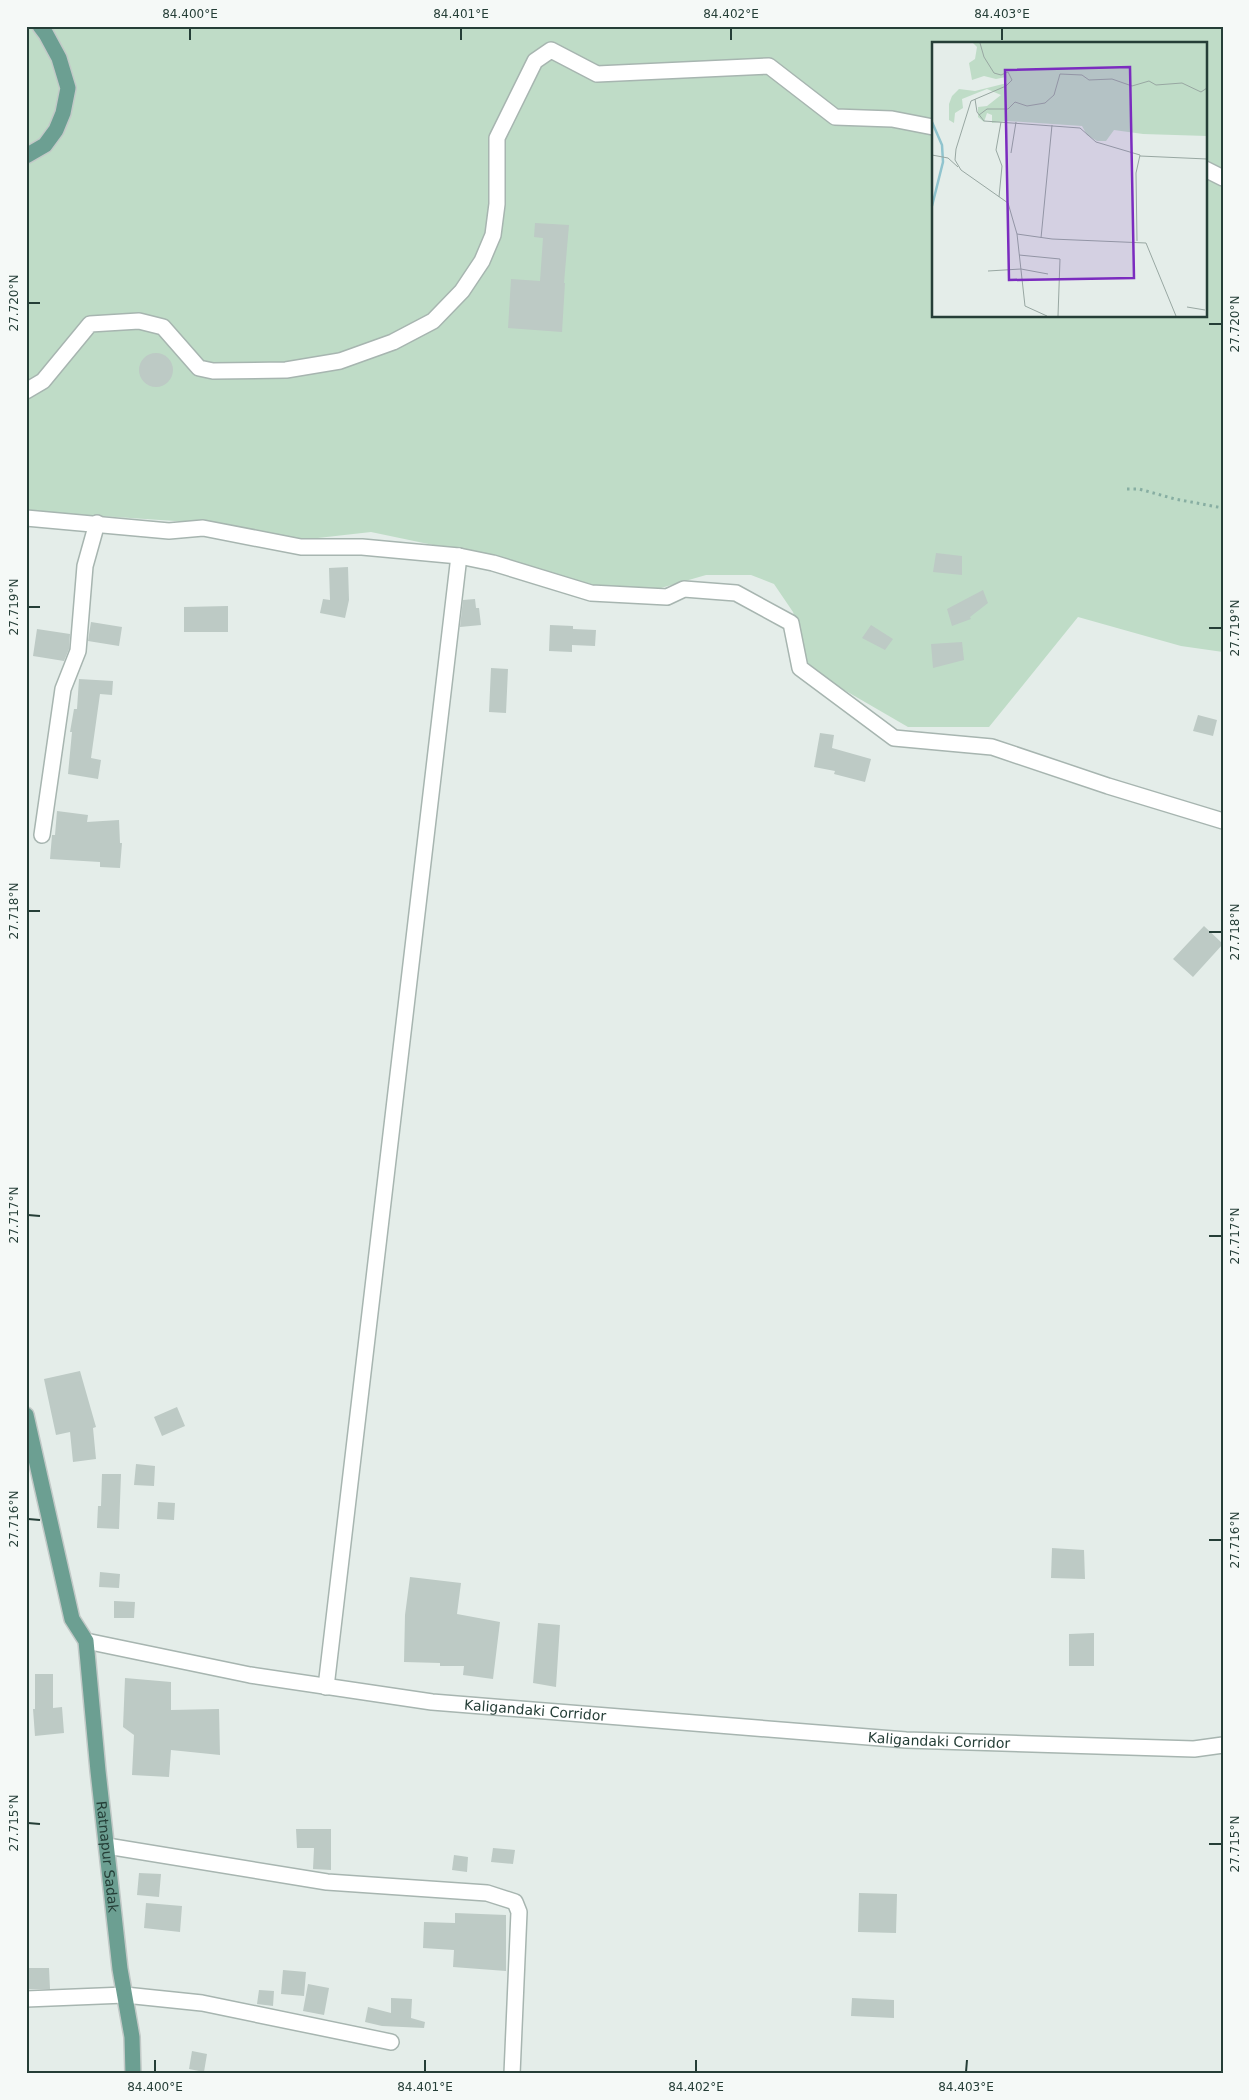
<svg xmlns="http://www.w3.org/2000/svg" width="1249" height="2100" font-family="'DejaVu Sans',sans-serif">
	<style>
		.green { fill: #bfdcc7; fill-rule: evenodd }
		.building { fill: #bdcac5 }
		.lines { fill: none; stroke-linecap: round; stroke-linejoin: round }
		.minor-casing { stroke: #a7b5b0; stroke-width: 18 }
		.major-casing { stroke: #c2c9c7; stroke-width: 18 }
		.path { stroke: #87aea2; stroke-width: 3; stroke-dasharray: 2.5 4; stroke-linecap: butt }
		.minor { stroke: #fff; stroke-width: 15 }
		.major { stroke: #6c9f92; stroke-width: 15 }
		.ticks { fill: none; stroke: #253e37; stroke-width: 2 }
		.labels { text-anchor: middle; stroke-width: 4; stroke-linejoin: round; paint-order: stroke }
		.street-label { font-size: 14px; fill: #253e37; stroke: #f5f9f7 }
		.inset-river { fill: none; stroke: #90c4ce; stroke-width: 2.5 }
		.inset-road { fill: none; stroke: #98a7a2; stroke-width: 1 }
		.view { fill: #7b2cbf; fill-opacity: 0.15; stroke: #7b2cbf; stroke-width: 2.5 }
		.inset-edge { fill: none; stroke: #253e37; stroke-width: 2.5 }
		.neatline { fill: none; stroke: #253e37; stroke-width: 2 }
		.ticks-label { font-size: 12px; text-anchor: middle; fill: #253e37 }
	</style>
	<rect width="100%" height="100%" fill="#e4ede9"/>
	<path class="green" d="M26 26H1223V652L1181 646 1078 617 989 727H908L808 669 793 612 774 584 751 575H706L654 590 592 585 500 559 371 532 300 540 205 523 26 511ZM933 44H1205V316H933Z"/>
	<path class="building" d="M535 223 569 225 564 283H565L562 332 508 328 511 279 540 281 543 238 534 237Z
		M139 370a17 17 0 1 1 34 0a17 17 0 1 1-34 0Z
		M936 553 962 556V575L933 572Z
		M348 567 349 600 345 618 320 613 323 599 330 600 329 568Z
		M983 590 988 603 970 617 971 619 952 626 947 609Z
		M475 599 476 608H479L481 625 460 627 463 600Z
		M228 606V632H184V607Z
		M91 622 122 627 119 646 88 641Z
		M550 625 573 626V629L596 630 595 646 572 645V652L549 651Z
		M871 625 893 639 885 650 862 638Z
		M37 629 70 634 69 649 64 661 33 656Z
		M962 642 964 660 933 668 931 644Z
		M491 668 508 669 506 713 489 712Z
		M79 679 113 681 112 695 100 694 91 758 101 760 98 779 68 774 72 732H70L74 709H77Z
		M1198 715 1217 720 1213 736 1193 731Z
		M820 733 834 735 832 748 871 759 865 782 834 774 835 771 814 767Z
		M57 811 88 815 87 822 119 820 120 843H122L120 868 100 867V862L50 859 52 835H55Z
		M1204 926 1223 944 1193 977 1173 959Z
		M80 1371 96 1427 93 1428 96 1459 73 1462 70 1432 56 1435 44 1379Z
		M177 1407 185 1426 162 1436 154 1417Z
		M136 1464 155 1466 154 1486 134 1485Z
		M102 1474H121L119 1529 97 1528 98 1506H101Z
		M158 1502 175 1503 174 1520 157 1519Z
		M1052 1548 1084 1550 1085 1579 1051 1578Z
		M100 1572 120 1574 119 1588 99 1587Z
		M410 1577 461 1583 457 1614 500 1622 493 1679 463 1675 464 1666H440V1663L404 1662 405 1615Z
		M114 1601 135 1602 134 1618H114Z
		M538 1623 560 1625 556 1687 533 1683Z
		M1094 1633V1666H1069V1634Z
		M35 1674H53V1708L62 1707 64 1733 35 1736 33 1709H35Z
		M125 1678 171 1682V1710L219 1709 220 1755 171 1750 169 1777 132 1775 134 1735 123 1727Z
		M296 1829H331V1870L313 1869 314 1848H297Z
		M493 1848 515 1850 513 1864 491 1862Z
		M454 1855 468 1857 467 1872 452 1870Z
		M139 1873 161 1874 159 1897 137 1895Z
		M859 1893 897 1894 896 1933 858 1932Z
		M146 1903 182 1906 180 1932 144 1928Z
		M455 1913 506 1915V1971L453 1967 454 1950 423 1948 424 1922 455 1923Z
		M29 1968H49L50 1989H29Z
		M283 1970 306 1972 304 1996 281 1994Z
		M308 1984 329 1988 324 2015 303 2011Z
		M259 1990 274 1991 273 2006 257 2004Z
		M391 1998 412 1999 411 2018 425 2022 424 2028 382 2026 365 2022 368 2007 391 2013Z
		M852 1998 894 2000V2018L851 2016Z
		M192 2051 207 2054 204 2072 189 2069Z"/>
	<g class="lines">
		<g class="minor-casing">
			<g id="minor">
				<path d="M1205 169 1223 178"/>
				<path d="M26 391 43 381 90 324 139 321 163 327 199 368 213 371 286 370 340 361 393 342 433 321 462 291 482 261 493 235 497 204V138L535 61 551 50 597 74 769 66 835 117 892 119 933 127"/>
				<path d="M26 518 169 531 203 528 301 547H362L459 556 493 563 591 593 667 597 684 589 736 593 791 623 800 668 894 738 992 747 1108 786 1223 821"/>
				<path d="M42 835 63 689 78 651 85 566 97 523"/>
				<path id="s1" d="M86 1641 250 1675 432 1702 906 1740 1194 1749 1223 1745"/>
				<path d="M326 1687 459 556"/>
				<path d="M107 1846 327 1882 487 1893 515 1902 519 1912 512 2074"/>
				<path d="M26 1999 125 1995 202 2003 391 2042"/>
			</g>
		</g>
		<g class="major-casing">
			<g id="major">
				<path d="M26 156 45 145 56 130 63 113 68 88 59 58 46 34 40 26"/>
				<path id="s2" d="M26 1415 72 1619 86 1641 98 1771 120 1969 132 2037 133 2074"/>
			</g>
		</g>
		<path class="path" d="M1127 489H1139L1175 499 1223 508"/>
		<use href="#minor" class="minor"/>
		<use href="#major" class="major"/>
	</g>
	<path class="ticks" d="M190 40V28M461 40V28M731 40V28M1002 40V28M28 303H40M1209 324H1222M28 607H40M1209 628H1222M28 911H40M1209 932H1222M28 1215 40 1216M1209 1236H1222M28 1519 40 1520M1209 1540H1222M28 1823 40 1824M1209 1844H1222M155 2072V2060M425 2072V2060M696 2072V2060M966 2072 967 2060"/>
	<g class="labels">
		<g class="street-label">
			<text dy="5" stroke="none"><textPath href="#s1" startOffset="455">Kaligandaki Corridor</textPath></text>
			<text dy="5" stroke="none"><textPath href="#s1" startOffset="860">Kaligandaki Corridor</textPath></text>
			<text dy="5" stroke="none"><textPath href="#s2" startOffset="452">Ratnapur Sadak</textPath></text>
		</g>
	</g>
	<g transform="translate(932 42)">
		<rect width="275" height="275" fill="#e4ede9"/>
		<path d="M41 1H275V94L211 92 182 88 174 99H165L155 93 150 84 75 79 60 81V73L55 71 52 80 46 75V65L55 64 69 53 55 47 30 57 31 66 23 71 22 81 17 78V62L20 54 27 47 43 49 75 41 74 35 64 37 52 34 40 38 37 21 43 17 45 5Z" fill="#bfdcc7"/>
		<path class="inset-river" d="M0 80 10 103 11 120 0 164"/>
		<path class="inset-road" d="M48 1 52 15 62 31 69 33 76 30 80 38 74 44 39 59 24 107 23 118 29 128 76 161 85 192 93 264 115 274M43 57 45 70 52 79 148 86 164 100 208 113 204 131 205 199M47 73 55 67H76L83 60 95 64 113 61 122 53 128 32 150 33 157 38 180 37 200 44 217 39 224 43 250 41 269 50 275 46M79 111 84 80M0 113 16 116 26 125M208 114 275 117M67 155 70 124 64 108 69 80M85 192 120 197 214 201 244 274M109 196 120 83M87 213 128 217 126 274M56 229 89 227 116 232M255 265 273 268"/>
		<path class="view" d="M198 25 202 236 77 238 73 28Z"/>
		<rect width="275" height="275" class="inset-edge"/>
	</g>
	<rect width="1249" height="2100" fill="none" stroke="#f5f9f7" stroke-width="55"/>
	<rect x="28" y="28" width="1194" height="2044" class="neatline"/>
	<g class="ticks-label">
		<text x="190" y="18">84.400°E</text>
		<text x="461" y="18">84.401°E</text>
		<text x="731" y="18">84.402°E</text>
		<text x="1002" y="18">84.403°E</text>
		<text transform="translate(14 303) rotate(-90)" y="4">27.720°N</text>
		<text transform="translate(1235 324) rotate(-90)" y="4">27.720°N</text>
		<text transform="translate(14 607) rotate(-90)" y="4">27.719°N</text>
		<text transform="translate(1235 628) rotate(-90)" y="4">27.719°N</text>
		<text transform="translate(14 911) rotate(-90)" y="4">27.718°N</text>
		<text transform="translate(1235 932) rotate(-90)" y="4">27.718°N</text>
		<text transform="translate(14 1215) rotate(-90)" y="4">27.717°N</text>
		<text transform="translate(1235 1236) rotate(-90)" y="4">27.717°N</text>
		<text transform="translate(14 1519) rotate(-90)" y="4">27.716°N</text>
		<text transform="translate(1235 1540) rotate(-90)" y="4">27.716°N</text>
		<text transform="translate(14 1823) rotate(-90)" y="4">27.715°N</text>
		<text transform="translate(1235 1844) rotate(-90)" y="4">27.715°N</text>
		<text x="155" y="2091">84.400°E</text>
		<text x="425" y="2091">84.401°E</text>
		<text x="696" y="2091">84.402°E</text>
		<text x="966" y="2091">84.403°E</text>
	</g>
</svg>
